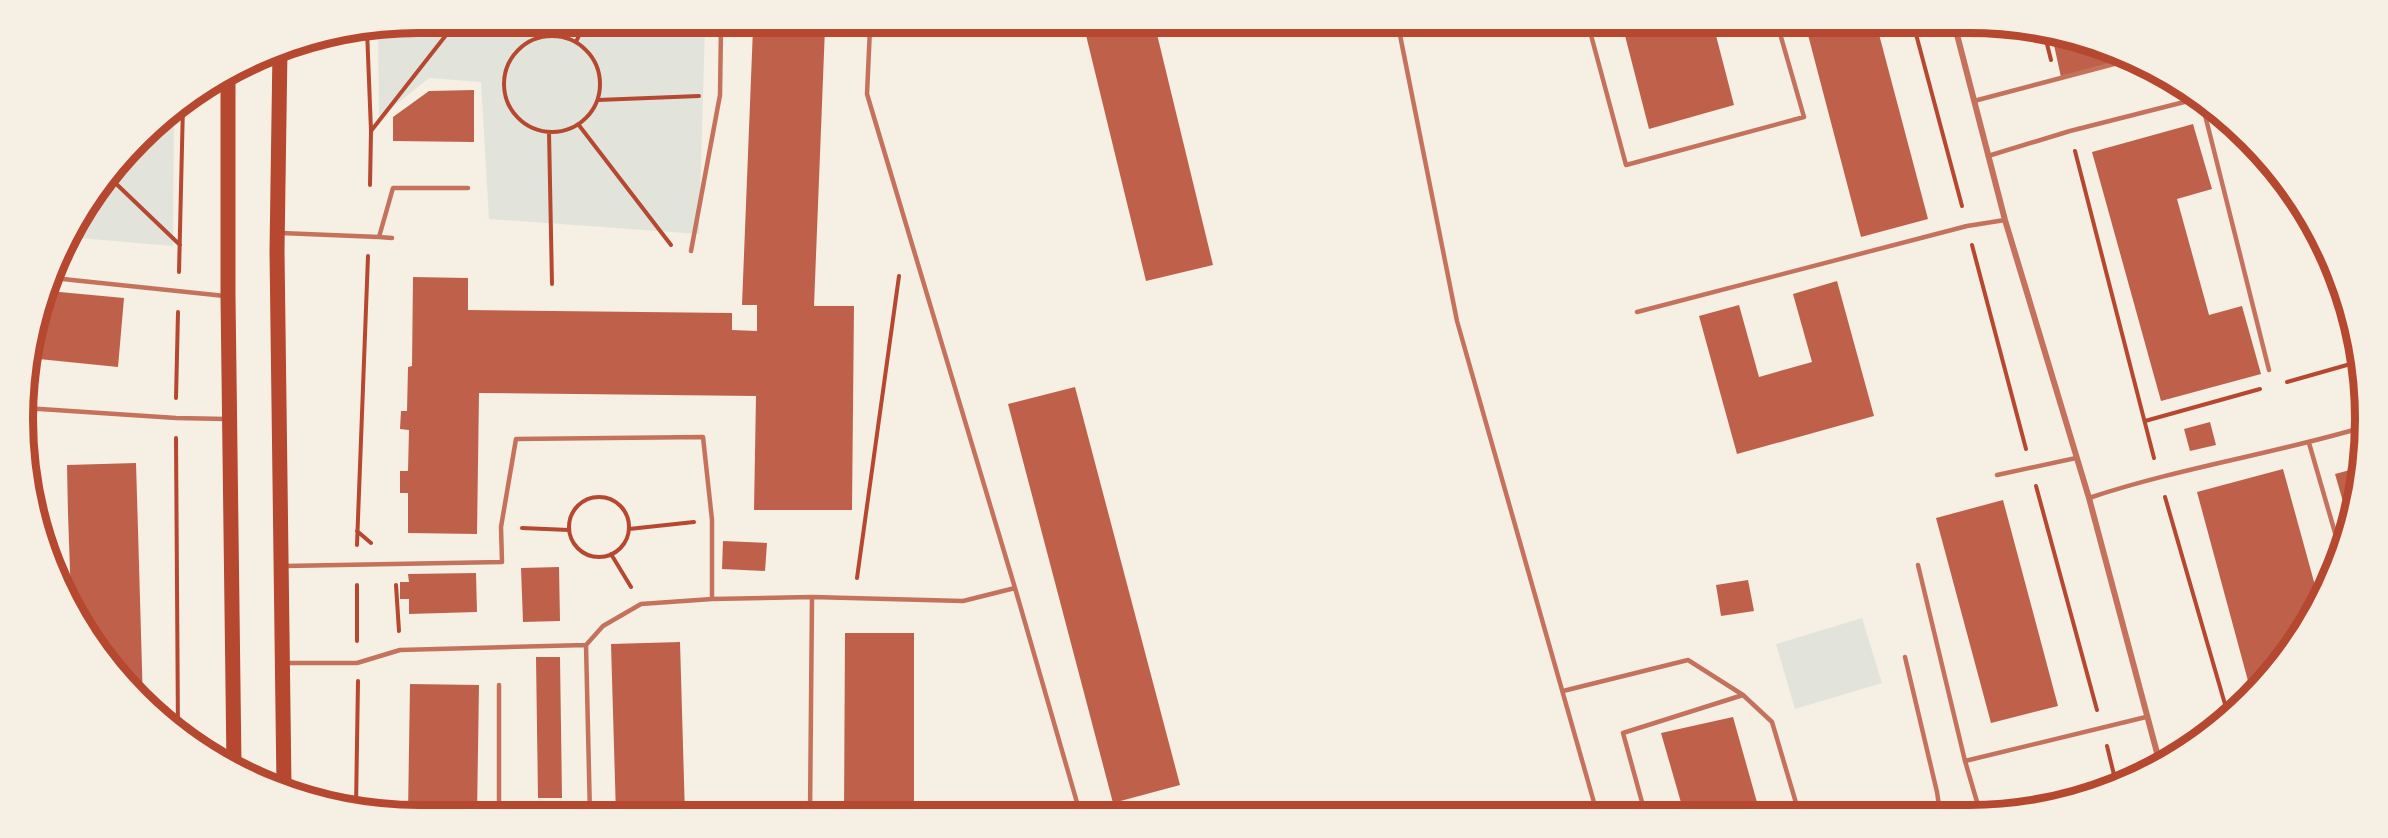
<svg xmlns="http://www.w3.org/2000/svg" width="2388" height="838" font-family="'Sofia Sans Condensed',sans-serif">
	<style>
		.green { fill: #e2e4dc }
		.building { fill: #bf614a }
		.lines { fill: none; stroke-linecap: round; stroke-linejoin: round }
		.path { stroke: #b5482f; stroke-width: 4 }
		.service { stroke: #c5725c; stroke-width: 4.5 }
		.minor { stroke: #c5725c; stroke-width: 6 }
		.primary { stroke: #b5482f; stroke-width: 15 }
		.rim { fill: none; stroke: #b5482f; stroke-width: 8 }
	</style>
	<rect width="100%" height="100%" fill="#f6efe4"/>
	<path class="green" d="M705 28 699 234 489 219 481 82 429 78 379 118 378 30Z
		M174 111 173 246 67 237C96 191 127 140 174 111Z
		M1862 618 1882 683 1795 709 1776 644Z"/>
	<path class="building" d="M1837 23H1876L1928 219 1861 237 1807 31Z
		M1622 24H1713L1734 105 1649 129Z
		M1146 26H1155L1213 265 1146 281 1084 27Z
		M753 28H825L814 306H854L852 510H754L756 396 479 393 477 534 408 533V493H400V471H408L409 430 400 429 401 411H407L408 367 412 366 413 277 468 278V310L732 313V330L757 331V305H742Z
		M2059 34 2071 36 2130 58 2061 77 2052 36Z
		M474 90V142L393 141V117L429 91Z
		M2193 124 2212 189 2177 199 2209 315 2242 306 2261 374 2161 401 2092 152Z
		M1837 281 1874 416 1737 454 1699 316 1739 305 1759 377 1812 362 1793 294Z
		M49 291 124 298 118 367 29 358Z
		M1075 387 1180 785 1113 803 1008 404Z
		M2210 422 2216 445 2190 451 2184 429Z
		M136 463 138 530 143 703 90 640 71 598 68 514 67 465Z
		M2361 467 2352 521 2350 526 2335 474Z
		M2283 469 2319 600 2312 618 2251 692 2197 492Z
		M2003 500 2058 706 1991 723 1936 518Z
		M723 541 767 543 765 571 722 569Z
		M559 567 560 621 523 622 521 568Z
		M476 573 477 612 409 614V599H400V582H409L408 574Z
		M1748 580 1754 611 1721 616 1716 585Z
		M845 633H914V814L844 815Z
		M680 642 685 815H616L611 644Z
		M536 657H560L562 798H538Z
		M410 684 479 685 477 815 408 814Z
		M1733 717 1760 813H1684L1661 733Z
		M1341 803 1344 814H1304V813Z"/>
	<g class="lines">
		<path class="path" d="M1913 23 1962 206
			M367 30 371 131 370 185
			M2044 32 2051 60
			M504 84a48 48 0 1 1 96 0a48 48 0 1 1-96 0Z
			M576 42 582 29
			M598 100 699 96
			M578 124 671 245
			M371 131 450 30
			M549 132 552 284
			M2075 151 2154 458
			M107 175 180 245
			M1972 245 2026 449
			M179 272 183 105
			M2287 382 2361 361
			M176 398 178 312
			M2145 421 2260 389
			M176 438 178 732
			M2036 486 2097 710
			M2165 497 2229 718
			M569 527a30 30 0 1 1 60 0a30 30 0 1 1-60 0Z
			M522 528 569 530
			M629 529 694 522
			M357 531 371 543
			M357 545 368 256
			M611 554 631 587
			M857 578 899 276
			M396 585 399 631
			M357 641V585
			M2107 746 2116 783
			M356 807 358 681"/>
		<path class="service" d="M1588 24 1626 165 1804 117 1777 23
			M1398 25 1457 321 1597 813
			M870 28 867 94 1015 588 1078 806 1074 814
			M2201 99 2269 370
			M1974 101 2133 59
			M1988 156 2070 131 2200 98
			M281 233 379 237 393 188H468
			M379 237 392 238
			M691 251 720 95 721 28
			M53 278 225 296
			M1637 312 1967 226 2005 220
			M25 408 176 418 226 419
			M2309 443 2340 550
			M1997 475 2076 458
			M32 497 33 409
			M2089 498C2179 468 2273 454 2364 427
			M1918 565 1965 761
			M285 566 502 562 501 527 516 439 703 437 712 520V599
			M586 645 590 815
			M1905 657 1937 792 1940 812
			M286 663H357L400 650 586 645 603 626 641 604 712 599 812 597 963 601 1015 588
			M1563 691 1688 660 1743 695
			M2157 754 2194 741
			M1980 812 1965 761 2146 717
			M1645 813 1623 733 1743 695 1772 722 1799 813
			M499 815V685
			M810 815 812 597"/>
		<path class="minor" d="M1954 23 2005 220 2089 498 2160 764"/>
		<path class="primary" d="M280 49 277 251 284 787
			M228 77V296L234 765"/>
	</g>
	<path d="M0 0H2388V838H0ZM419 33H1969A386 386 0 0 1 2355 419V419A386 386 0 0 1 1969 805H419A386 386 0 0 1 33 419V419A386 386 0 0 1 419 33Z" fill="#f6efe4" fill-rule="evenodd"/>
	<path class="rim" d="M419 33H1969A386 386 0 0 1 2355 419V419A386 386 0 0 1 1969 805H419A386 386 0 0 1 33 419V419A386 386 0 0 1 419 33Z"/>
</svg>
